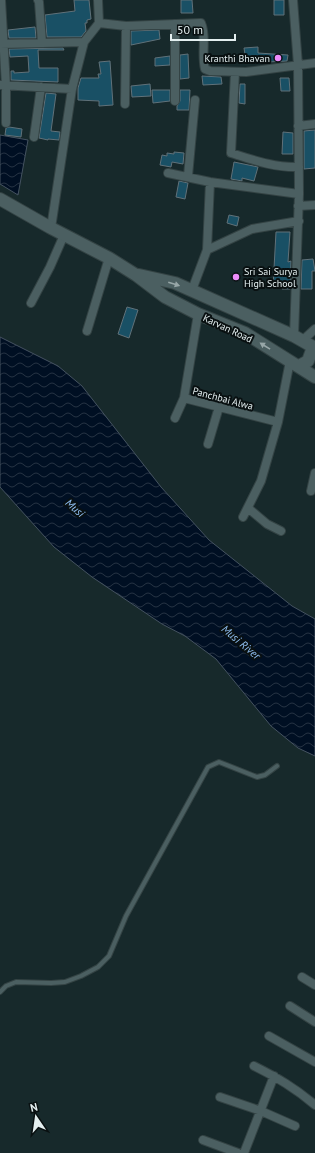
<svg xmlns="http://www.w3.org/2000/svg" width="315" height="1153" font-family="'PT Sans',sans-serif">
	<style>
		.water { fill: url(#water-waves); stroke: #445260 }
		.building { fill: #195065; stroke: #607179 }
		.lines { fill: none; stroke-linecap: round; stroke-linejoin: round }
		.lane-casing { stroke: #344344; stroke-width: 6 }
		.street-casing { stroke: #344344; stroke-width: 10 }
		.secondary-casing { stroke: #344344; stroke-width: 14 }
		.lane { stroke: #4b5f61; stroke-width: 4 }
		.street { stroke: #4b5f61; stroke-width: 8 }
		.secondary { stroke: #4b5f61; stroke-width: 12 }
		.oneway { fill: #98a7a8 }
		.poi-dot { fill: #ed8cfa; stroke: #091011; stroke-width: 1.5 }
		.labels { text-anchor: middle; stroke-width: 4; stroke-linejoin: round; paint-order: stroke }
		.poi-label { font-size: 10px; fill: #e4eff0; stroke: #091011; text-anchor: end }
		.street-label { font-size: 10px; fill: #e4eff0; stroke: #091011 }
		.water-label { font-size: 11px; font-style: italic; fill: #93c3f7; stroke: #091011 }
	</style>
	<defs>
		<pattern id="water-waves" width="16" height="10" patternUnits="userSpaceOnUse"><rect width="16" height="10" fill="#000f23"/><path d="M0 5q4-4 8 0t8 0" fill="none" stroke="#253243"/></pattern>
	</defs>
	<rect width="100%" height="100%" fill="#17292b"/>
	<path class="water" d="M0 135 28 140 18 195 0 184Z
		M0 337 58 366 82 386 161 487 209 540 292 606 315 619V756L298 748 271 726 216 659 185 636 162 624 92 577 54 547 0 487Z"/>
	<path class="building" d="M74 0H89L91 19 87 20V23H85L86 31 81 37H47L45 15 75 11Z
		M181 0H192L193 13H181Z
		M274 0H284V15H274Z
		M35 27 36 38H9L8 30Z
		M159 30 160 39 131 45V31Z
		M258 47V53L288 55 287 61 268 62V59L246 61 244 48Z
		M63 48 64 50H38L39 68H58V82L11 80V71H14V73L29 72 28 56 10 57 9 49Z
		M188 54 189 78 180 79V55Z
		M170 56V65L155 66V58Z
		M110 61 113 105 99 106V101L78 100V88L81 78H99L98 74H101L99 62Z
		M202 76 221 77 222 84 203 85Z
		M280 78H289L290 91H281Z
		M150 84 151 96 132 97 131 86Z
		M240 84H245V104L239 103Z
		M152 90H170V101L153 103Z
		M180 90H190L189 110H177V106L180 101Z
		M46 93 56 94 51 131 60 132 59 140 48 139V140L39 138Z
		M9 127 22 129 21 137 5 135 6 128Z
		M315 130V168L304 169V131Z
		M283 132 293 133V154H282Z
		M174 152 184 153 183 164 172 162 171 167 160 165 162 155 167 156V153L174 154Z
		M234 162 258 167 254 181 242 178V181L231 179Z
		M179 181 188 183 185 199 176 197Z
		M229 215 239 217 237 226 227 223Z
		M276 232H290L288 262 291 261 290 289H282V288L273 287Z
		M313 259 315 271H312V289H301L302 260Z
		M127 307 138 310 129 338 118 334Z"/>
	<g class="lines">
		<g class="lane-casing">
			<path id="lane" d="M0 992 6 986 16 982 51 983 65 982 81 976 98 967 109 956 126 916 208 767 219 762 257 777 265 775 277 766"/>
		</g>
		<g class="street-casing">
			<path id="street" d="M1 0 6 86V123
				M38 0 39 2 42 43
				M293 0 298 65 299 194 294 336
				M99 23 126 26 201 23C207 36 201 54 205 69L210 71 246 72 315 63
				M175 24V101
				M0 44 84 42
				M235 72 231 153C253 160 275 168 299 167
				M0 85 72 89
				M125 104 126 26
				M298 126 315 124
				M34 137 41 87
				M168 173 210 182 299 194
				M188 176 195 100
				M298 206 315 205
				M51 228 72 89 84 42 99 23 98 0
				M207 250 210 182
				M192 290 207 250 252 229 299 221
				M31 303 50 267 64 235
				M198 314 184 398 278 422 290 361
				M87 331 109 258
				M303 340 315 329
				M175 418 184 398
				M208 444 219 407
				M311 491 315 473
				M248 508 267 524 281 531
				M243 517 261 481 278 422
				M302 977 315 985
				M290 1006 315 1022
				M269 1036 315 1062
				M254 1066C278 1078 295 1088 315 1105
				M220 1097 261 1111 295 1126
				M203 1140 238 1153
				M244 1153 274 1076"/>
		</g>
		<g class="secondary-casing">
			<path id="secondary" d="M0 199 51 228 109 258 136 275 165 297 198 314 245 333 315 377
				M139 275 175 283 294 336 315 348
				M299 366 308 361 313 347"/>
		</g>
		<use href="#lane" class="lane"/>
		<use href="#street" class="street"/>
		<use href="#secondary" class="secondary"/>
	</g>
	<defs><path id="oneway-solid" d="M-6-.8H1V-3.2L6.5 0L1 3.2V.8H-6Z"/></defs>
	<g class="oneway">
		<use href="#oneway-solid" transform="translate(174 284) rotate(17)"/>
		<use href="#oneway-solid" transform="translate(265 346) rotate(-148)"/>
	</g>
	<g class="poi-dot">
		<circle cx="278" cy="58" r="4"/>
		<circle cx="236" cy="277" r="4"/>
	</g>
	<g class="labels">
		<g class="poi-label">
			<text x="270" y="62">Kranthi Bhavan</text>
			<text x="244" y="275" text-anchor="start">Sri Sai Surya<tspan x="244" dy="12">High School</tspan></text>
		</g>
		<g class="street-label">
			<text transform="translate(228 328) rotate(25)" y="4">Karvan Road</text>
			<text transform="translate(223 398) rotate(15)" y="4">Panchbai Alwa</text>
		</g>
		<g class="water-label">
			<text transform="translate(75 508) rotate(41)" y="4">Musi</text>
			<text transform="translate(241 642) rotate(40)" y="4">Musi River</text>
		</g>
	</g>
	<g transform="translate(36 1117) rotate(347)" stroke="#091011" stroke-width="3" paint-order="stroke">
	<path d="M0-3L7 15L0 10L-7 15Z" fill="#e4eff0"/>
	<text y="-6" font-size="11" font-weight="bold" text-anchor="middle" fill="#e4eff0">N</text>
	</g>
	<path d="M171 34v6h64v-6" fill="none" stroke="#e4eff0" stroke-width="2"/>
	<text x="177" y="34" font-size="12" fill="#e4eff0" stroke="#091011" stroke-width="3" paint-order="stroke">50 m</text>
</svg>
